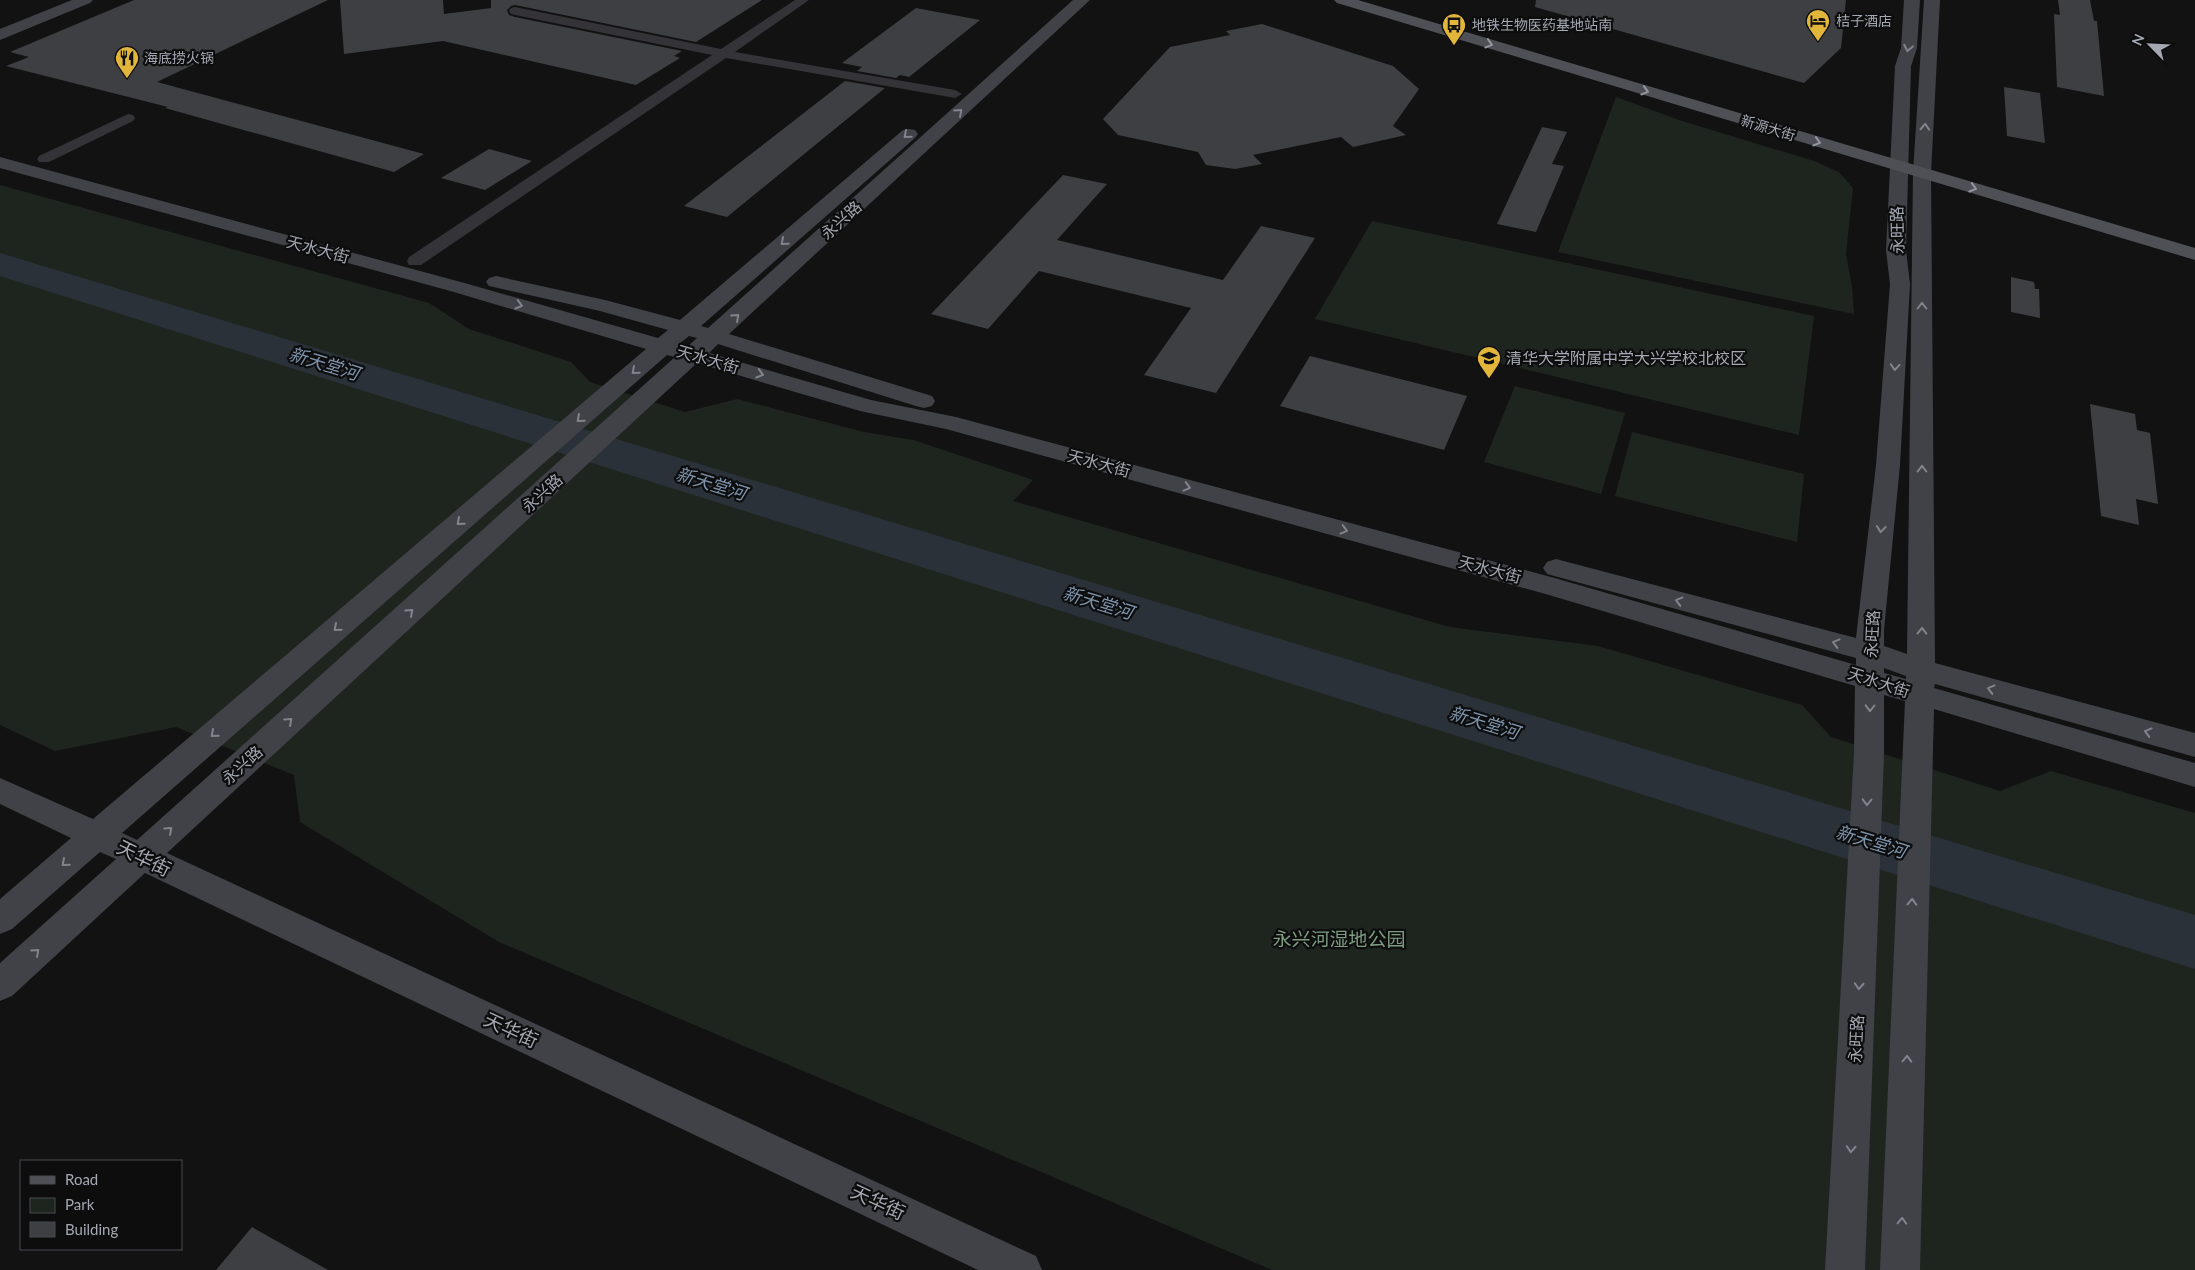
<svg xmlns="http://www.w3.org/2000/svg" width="2195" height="1270" font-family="Lato,'Noto Sans SC',sans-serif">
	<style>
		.green { fill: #1e251f }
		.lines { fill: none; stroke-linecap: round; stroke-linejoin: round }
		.river { fill: #2b3138; fill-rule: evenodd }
		.building { fill: #3e3f43 }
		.street { fill: #333338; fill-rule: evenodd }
		.secondary { fill: #414248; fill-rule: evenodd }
		.primary { fill: #4f5056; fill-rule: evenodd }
		.oneway { stroke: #9396a0 }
		.oneway2 { stroke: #81848d }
		.labels { text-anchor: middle; stroke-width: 4.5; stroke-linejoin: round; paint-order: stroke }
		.far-poi-label { font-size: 14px; fill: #a4a8b2; stroke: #0d0d0e; text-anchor: start }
		.far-street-label { font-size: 14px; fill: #a4a8b2; stroke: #0d0d0e }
		.street-label { font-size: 16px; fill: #a4a8b2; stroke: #0d0d0e }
		.poi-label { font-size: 16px; fill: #a4a8b2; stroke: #0d0d0e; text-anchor: start }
		.water-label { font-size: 18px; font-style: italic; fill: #7d93ab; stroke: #0d0d0e }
		.near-street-label { font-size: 19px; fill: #a4a8b2; stroke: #0d0d0e }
		.near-park-label { font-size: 19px; fill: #7d9c81; stroke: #0d0d0e }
	</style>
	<rect width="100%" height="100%" fill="#121213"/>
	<path class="green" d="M1616 97 1682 121 1814 161 1839 172 1853 188 1846 254 1852 287 1854 314 1558 252Z
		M0 185 429 303 469 329 571 362 590 382 685 412 737 399 864 432 913 440 1033 480 1013 501 1450 627 1598 646 1802 705 1831 737 2000 791 2051 771 2195 813V1270H1272L499 942 300 822 294 775 176 727 55 751 0 725Z
		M1372 221 1814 316 1799 435 1315 319Z
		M1515 386 1625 413 1601 494 1484 462Z
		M1632 432 1804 474 1797 542 1615 496Z"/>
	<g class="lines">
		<path class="river" d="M0 253 2195 915V969L0 276Z"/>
	</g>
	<path class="building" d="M134 0H328L157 82 424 154 394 172 165 108 168 107 6 66 29 57 10 52Z
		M340 0H443L444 14 491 8V0H762L696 42 515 5 511 6 507 10 509 15 515 17 682 51 674 56 680 58 636 85 443 41 344 54Z
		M1536 0H1846L1841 48 1804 83 1535 7Z
		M2058 0H2090L2094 21H2097L2104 96 2057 87 2054 14 2060 15Z
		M916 8 980 20 909 77 900 75 896 78 857 71 862 67 842 63Z
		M1262 24 1393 66 1419 89 1393 126 1406 135 1353 147 1341 137 1253 155 1262 164 1235 169 1206 165 1198 152 1118 135 1103 119 1170 47 1230 35 1226 31Z
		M845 81 885 88 727 217 684 206Z
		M2004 87 2040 93 2045 143 2007 136Z
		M1542 127 1567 132 1552 164 1564 166 1536 232 1497 224Z
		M489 149 532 161 485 190 441 178Z
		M1063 175 1107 184 1057 240 1223 280 1261 226 1315 238 1216 393 1144 375 1191 308 1039 271 988 329 931 314Z
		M2011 277 2034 282 2035 289H2039L2040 318 2011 312Z
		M1310 356 1467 396 1444 450 1280 406Z
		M2090 404 2135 414 2137 430 2150 433 2158 504 2136 499 2139 525 2101 516Z
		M252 1227 328 1270H216Z"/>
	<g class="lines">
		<path class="street" d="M795 0H809L735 52 955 90 962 94 955 98 726 58 421 265H409L407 261 409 257 712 55 515 15 511 14 509 11 511 8 515 7 721 49Z
			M128 114 133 115 135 118 133 121 49 162H39L37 159 39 156Z"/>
		<path class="secondary" d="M72 0H93L90 3 0 40V29Z
			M1073 0H1090L729 334 932 396 935 401 932 406 924 408 916 406 718 344 709 353 871 400 956 417 1551 577 1856 665V658L1547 574 1543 568 1547 562 1556 559 1856 638 1876 465 1890 284 1886 250 1895 66 1901 48 1904 0H1920L1917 48 1911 66 1906 250 1910 284 1900 465 1884 630V646L1907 654 1913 173 1924 0H1940L1931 173 1935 663 2195 733V757L1935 684 1934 688 2195 763V787L1934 709 1920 1270H1880L1905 701 1884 695V753L1865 1270H1825L1854 753 1855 686 1549 595 946 429 860 411 697 363 167 853 1036 1256 1042 1270H978L145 873 12 996 0 1001V963L116 859 100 852 12 929 0 934V899L71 838 0 804V778L93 819 646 349 454 292 0 168V157L468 284 658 338 668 330 600 311 489 286 486 282 489 278 496 276 605 300 680 320 903 130 909 129 915 130 918 134 915 138 701 326 708 328ZM689 336 697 338 687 347 679 344ZM667 355 675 357 137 840 122 833ZM1884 668 1906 676V679L1884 673Z"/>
		<path class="primary" d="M1334 0H1358L2195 248V260L1337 3Z"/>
	</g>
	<defs><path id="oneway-chevron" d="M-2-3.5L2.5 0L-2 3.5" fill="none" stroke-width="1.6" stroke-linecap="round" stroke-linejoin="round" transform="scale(1.25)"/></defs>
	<g class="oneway">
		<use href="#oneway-chevron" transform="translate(1489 44) rotate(17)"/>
		<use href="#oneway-chevron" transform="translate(1645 91) rotate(17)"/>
		<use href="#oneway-chevron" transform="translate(1817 142) rotate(17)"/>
		<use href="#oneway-chevron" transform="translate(1973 188) rotate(16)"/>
	</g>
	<g class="oneway2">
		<use href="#oneway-chevron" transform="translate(1908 48) rotate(101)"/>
		<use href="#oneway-chevron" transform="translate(959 112) rotate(-42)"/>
		<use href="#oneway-chevron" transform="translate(1925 127) rotate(-87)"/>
		<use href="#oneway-chevron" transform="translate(907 135) rotate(139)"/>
		<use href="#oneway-chevron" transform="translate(784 242) rotate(139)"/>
		<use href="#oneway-chevron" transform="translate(519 305) rotate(16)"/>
		<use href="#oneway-chevron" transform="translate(1922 306) rotate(-90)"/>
		<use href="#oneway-chevron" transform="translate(736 317) rotate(-42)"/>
		<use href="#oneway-chevron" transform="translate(1895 367) rotate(94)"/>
		<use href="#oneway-chevron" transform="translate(635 371) rotate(139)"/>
		<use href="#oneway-chevron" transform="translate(760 374) rotate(16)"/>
		<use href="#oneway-chevron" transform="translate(580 419) rotate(139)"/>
		<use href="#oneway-chevron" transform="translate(1922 469) rotate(-90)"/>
		<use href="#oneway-chevron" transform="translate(1187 487) rotate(15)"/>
		<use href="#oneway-chevron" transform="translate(460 522) rotate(139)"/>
		<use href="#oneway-chevron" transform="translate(1881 529) rotate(96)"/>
		<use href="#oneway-chevron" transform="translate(1344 530) rotate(15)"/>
		<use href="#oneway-chevron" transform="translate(1679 601) rotate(-165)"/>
		<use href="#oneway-chevron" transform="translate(410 612) rotate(-42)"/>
		<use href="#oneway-chevron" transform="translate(337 628) rotate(139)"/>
		<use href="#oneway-chevron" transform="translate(1922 631) rotate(-89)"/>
		<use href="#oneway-chevron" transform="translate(1836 643) rotate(-165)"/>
		<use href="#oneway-chevron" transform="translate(1991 689) rotate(-165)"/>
		<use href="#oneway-chevron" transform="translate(1870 708) rotate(91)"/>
		<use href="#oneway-chevron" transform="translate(289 721) rotate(-42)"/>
		<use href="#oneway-chevron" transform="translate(2148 732) rotate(-165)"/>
		<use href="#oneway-chevron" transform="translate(214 734) rotate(139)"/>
		<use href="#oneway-chevron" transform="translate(1867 802) rotate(92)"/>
		<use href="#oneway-chevron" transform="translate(169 830) rotate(-42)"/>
		<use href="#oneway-chevron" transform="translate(65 863) rotate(139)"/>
		<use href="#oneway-chevron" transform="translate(1912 902) rotate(-88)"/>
		<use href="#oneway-chevron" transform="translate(36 952) rotate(-42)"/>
		<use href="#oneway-chevron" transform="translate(1859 986) rotate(93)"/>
		<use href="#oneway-chevron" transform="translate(1907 1059) rotate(-88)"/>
		<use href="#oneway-chevron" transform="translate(1851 1149) rotate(93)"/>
		<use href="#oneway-chevron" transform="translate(1902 1221) rotate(-88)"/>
	</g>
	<defs>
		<g id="hotel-pin" transform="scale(1.25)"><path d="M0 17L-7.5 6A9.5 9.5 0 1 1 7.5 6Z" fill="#e2b53b" stroke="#0d0d0e"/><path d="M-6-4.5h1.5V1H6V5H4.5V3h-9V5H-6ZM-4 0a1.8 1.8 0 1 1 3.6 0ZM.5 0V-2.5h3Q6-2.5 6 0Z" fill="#111"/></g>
		<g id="bus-pin" transform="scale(1.25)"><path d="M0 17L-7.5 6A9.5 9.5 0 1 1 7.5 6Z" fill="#e2b53b" stroke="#0d0d0e"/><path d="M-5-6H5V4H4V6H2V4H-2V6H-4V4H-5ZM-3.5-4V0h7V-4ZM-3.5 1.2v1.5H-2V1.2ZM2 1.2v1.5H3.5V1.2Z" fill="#111"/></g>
		<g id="restaurant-pin" transform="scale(1.25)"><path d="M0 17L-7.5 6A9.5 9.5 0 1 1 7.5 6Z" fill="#e2b53b" stroke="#0d0d0e"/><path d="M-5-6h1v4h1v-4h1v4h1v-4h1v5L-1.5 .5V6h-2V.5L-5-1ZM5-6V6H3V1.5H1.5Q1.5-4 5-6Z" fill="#111"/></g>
		<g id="school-pin" transform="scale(1.25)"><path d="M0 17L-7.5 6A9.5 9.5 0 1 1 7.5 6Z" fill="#e2b53b" stroke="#0d0d0e"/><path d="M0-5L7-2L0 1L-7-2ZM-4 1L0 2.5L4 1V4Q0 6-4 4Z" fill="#111"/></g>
	</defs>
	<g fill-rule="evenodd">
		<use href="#hotel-pin" x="1818" y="21"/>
		<use href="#bus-pin" x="1454" y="25"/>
		<use href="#restaurant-pin" x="127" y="58"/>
		<use href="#school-pin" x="1489" y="358"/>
	</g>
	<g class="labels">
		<g class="far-poi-label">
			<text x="1836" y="26">桔子酒店</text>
			<text x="1472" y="30">地铁生物医药基地站南</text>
			<text x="144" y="63">海底捞火锅</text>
		</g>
		<g class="far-street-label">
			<text transform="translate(1768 128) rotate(17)" y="5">新源大街</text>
		</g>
		<g class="street-label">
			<text transform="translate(841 220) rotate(-42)" y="6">永兴路</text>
			<text transform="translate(1897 230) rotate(-91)" y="6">永旺路</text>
			<text transform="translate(318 249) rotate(15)" y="6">天水大街</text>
			<text transform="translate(708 359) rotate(16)" y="6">天水大街</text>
			<text transform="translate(1099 463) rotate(15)" y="6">天水大街</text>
			<text transform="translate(542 493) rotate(-42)" y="6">永兴路</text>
			<text transform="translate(1490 569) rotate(15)" y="6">天水大街</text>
			<text transform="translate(1872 634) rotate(-87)" y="6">永旺路</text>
			<text transform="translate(1879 682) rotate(18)" y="6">天水大街</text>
			<text transform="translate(242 765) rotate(-42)" y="6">永兴路</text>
			<text transform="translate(1856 1039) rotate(-87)" y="6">永旺路</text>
		</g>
		<g class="poi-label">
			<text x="1506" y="364">清华大学附属中学大兴学校北校区</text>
		</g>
		<g class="water-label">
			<text transform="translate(324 364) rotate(17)" y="6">新天堂河</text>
			<text transform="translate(711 484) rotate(17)" y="6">新天堂河</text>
			<text transform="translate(1098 603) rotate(17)" y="6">新天堂河</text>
			<text transform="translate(1484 723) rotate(17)" y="6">新天堂河</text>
			<text transform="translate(1871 842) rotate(17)" y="6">新天堂河</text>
		</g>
		<g class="near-street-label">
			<text transform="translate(144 858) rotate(26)" y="7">天华街</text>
			<text transform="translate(511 1030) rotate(25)" y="7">天华街</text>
			<text transform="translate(878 1202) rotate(25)" y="7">天华街</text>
		</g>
		<g class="near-park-label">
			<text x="1339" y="946">永兴河湿地公园</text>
		</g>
	</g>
	<rect x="20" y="1160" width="162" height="90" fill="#0d0d0e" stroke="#494b50"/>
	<rect x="30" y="1176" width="25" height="8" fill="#4f5056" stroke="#494b50"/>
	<text x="65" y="1185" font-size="15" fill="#a4a8b2">Road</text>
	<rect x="30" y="1198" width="25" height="15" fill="#1e251f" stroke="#494b50"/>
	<text x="65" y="1210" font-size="15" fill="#a4a8b2">Park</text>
	<rect x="30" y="1222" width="25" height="15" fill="#3e3f43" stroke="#494b50"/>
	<text x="65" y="1235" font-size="15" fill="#a4a8b2">Building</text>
	<g transform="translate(2150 45) rotate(294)" stroke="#0d0d0e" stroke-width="4" paint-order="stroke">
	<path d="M0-4L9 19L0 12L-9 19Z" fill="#a4a8b2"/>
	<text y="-8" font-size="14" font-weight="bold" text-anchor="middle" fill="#a4a8b2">N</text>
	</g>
</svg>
